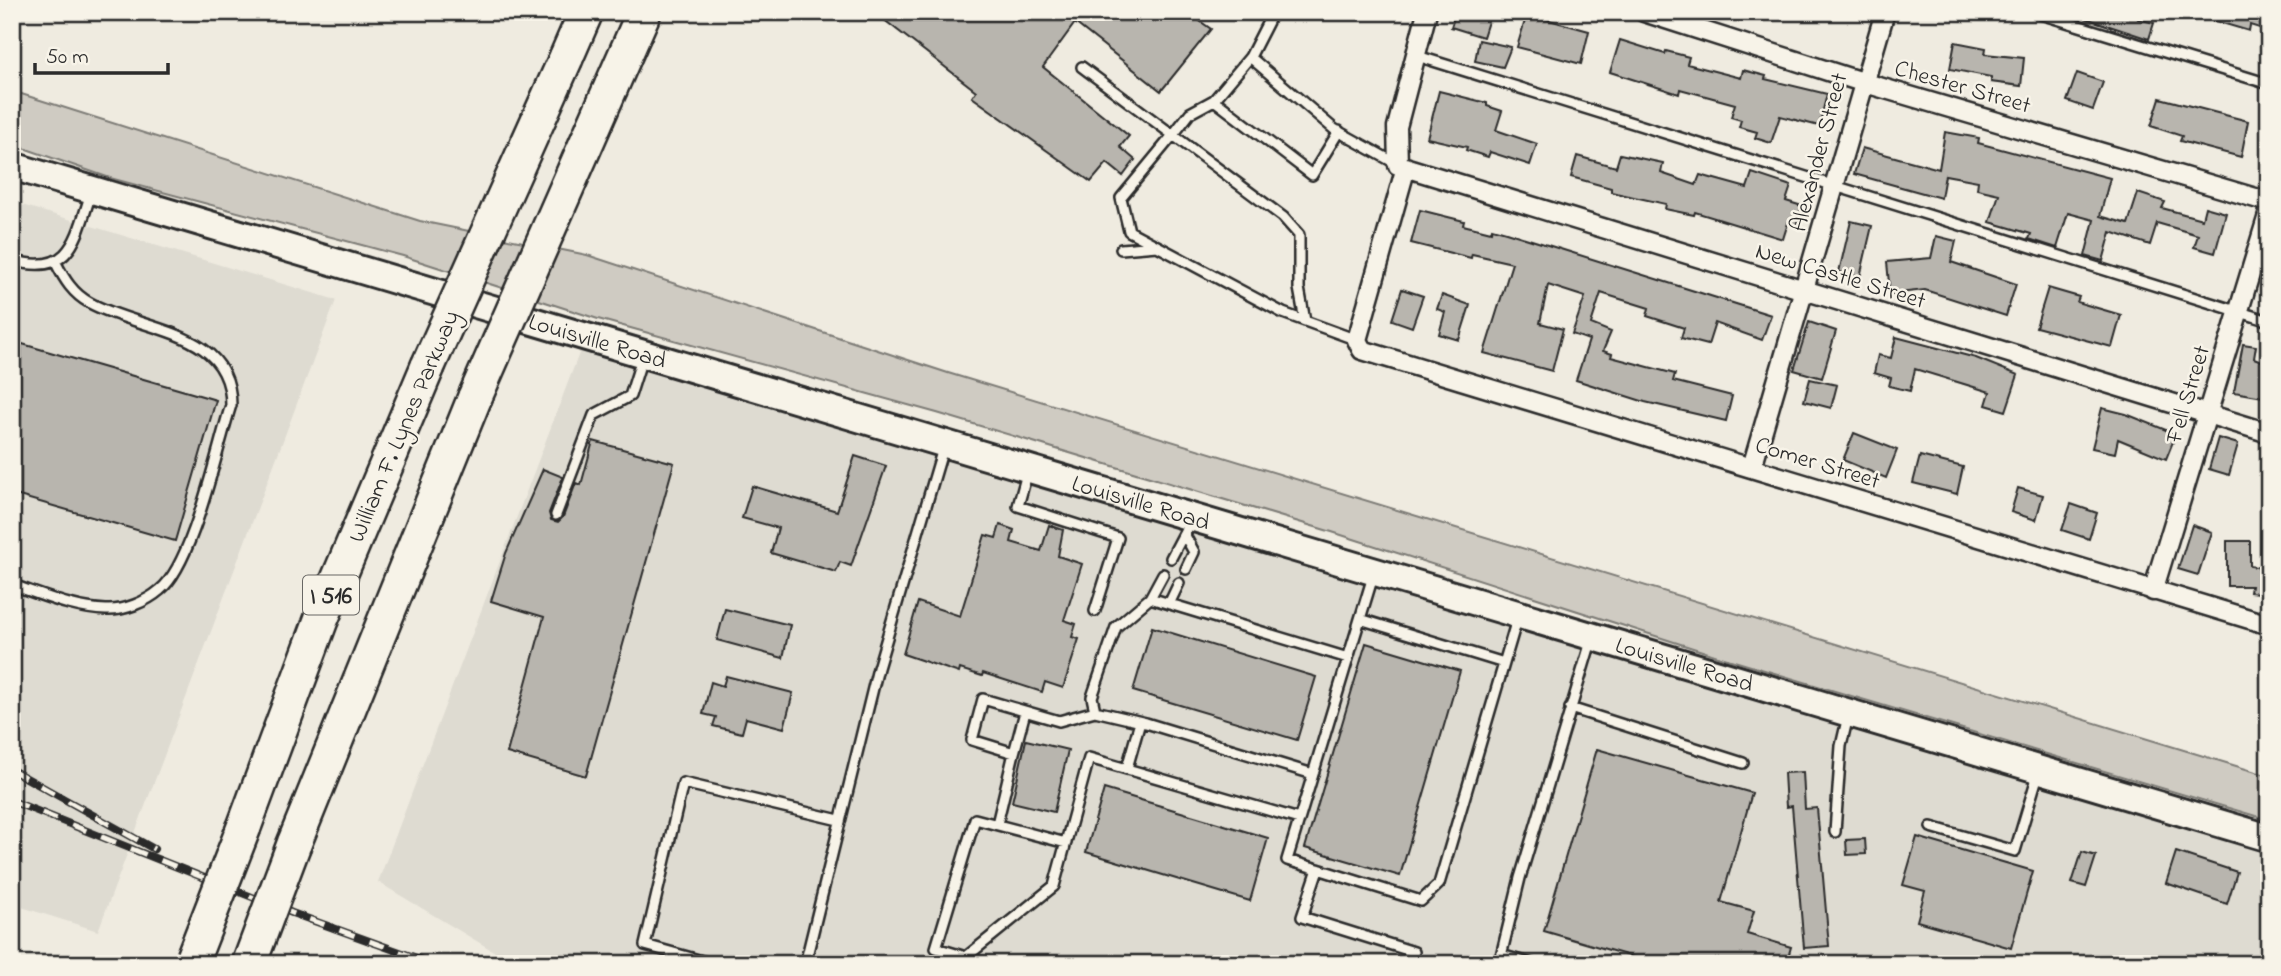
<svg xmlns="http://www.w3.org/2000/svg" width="2281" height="976" font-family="'Indie Flower',sans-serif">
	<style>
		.built { fill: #dedbd1 }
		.green { fill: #cfcbc2; stroke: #7d7b76; stroke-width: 2 }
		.building { fill: #b8b5ae; stroke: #2b2b2b; stroke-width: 2 }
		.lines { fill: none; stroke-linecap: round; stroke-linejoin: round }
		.service-casing { stroke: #2b2b2b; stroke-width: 14 }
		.minor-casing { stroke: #2b2b2b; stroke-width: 23 }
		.secondary-casing { stroke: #2b2b2b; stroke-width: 32 }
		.motorway-casing { stroke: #2b2b2b; stroke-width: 38 }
		.service { stroke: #f7f3e8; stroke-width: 9 }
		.minor { stroke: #f7f3e8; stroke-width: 18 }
		.secondary { stroke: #f7f3e8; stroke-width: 26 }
		.motorway { stroke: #f7f3e8; stroke-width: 33 }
		.rail-casing { stroke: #2b2b2b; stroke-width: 8 }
		.rail { stroke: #f7f3e8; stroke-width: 5; stroke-dasharray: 16; stroke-linecap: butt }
		.motorway-bridge-casing { stroke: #2b2b2b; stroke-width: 38; stroke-linecap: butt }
		.motorway-bridge { stroke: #f7f3e8; stroke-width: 33 }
		.labels { text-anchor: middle; stroke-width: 5; stroke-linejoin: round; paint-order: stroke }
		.shield { fill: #f7f3e8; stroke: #686764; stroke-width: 2 }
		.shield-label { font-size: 23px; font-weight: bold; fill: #2b2b2b }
		.street-label { font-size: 24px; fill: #2b2b2b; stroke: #f7f3e8 }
	</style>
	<rect width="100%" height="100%" fill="#efebe0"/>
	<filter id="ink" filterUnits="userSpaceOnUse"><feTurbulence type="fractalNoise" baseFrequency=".0143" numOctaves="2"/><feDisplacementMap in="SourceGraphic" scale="14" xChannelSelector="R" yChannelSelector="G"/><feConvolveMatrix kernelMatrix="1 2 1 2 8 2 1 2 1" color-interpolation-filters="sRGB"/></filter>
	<g filter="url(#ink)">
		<path class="built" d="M12 202 336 300 98 931 12 904Z
			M586 335 2269 838V964H528L500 955 378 882Z"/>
		<path class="green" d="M12 91 420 221 587 255 948 373 2269 776V820L1724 658 1332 532 937 413 598 319 403 256 110 178 12 144Z"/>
		<path class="building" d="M874 12H1187L1211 29 1161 91 1075 23 1043 67 1129 136 1120 147 1135 160 1123 176 1107 163 1091 182 972 97 976 91Z
			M1456 12H1491L1483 37 1451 27Z
			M2083 12H2140L2138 19 2154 23 2149 39 2082 17Z
			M2198 12H2269V31L2250 25 2249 31 2198 16Z
			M1527 14 1589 31 1581 64 1517 47Z
			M1479 40 1511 47 1503 67 1475 61Z
			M1620 40 1665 54 1666 51 1689 57 1687 64 1741 78 1743 70 1766 76 1765 79 1827 94 1819 126 1780 116 1771 143 1755 138 1757 132 1739 127 1741 120 1731 117 1735 104 1680 89 1679 94 1610 72Z
			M1955 42 1986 48 1985 54 2024 58 2021 86 1991 82V77L1950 69Z
			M2077 73 2103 82 2093 110 2067 101Z
			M1439 91 1487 103V106L1502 111 1496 130 1537 144 1530 165 1490 152 1488 157 1466 150 1467 147 1427 138Z
			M2160 98 2248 121 2241 157 2180 141 2182 136 2151 126Z
			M1945 132 1979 138 1978 143 2110 178 2100 216 2128 224 2138 193 2165 202 2162 208 2202 219 2205 207 2226 213 2215 253 2194 247 2198 235 2157 223 2150 245 2111 232 2103 261 2085 256 2094 220 2068 213 2057 248 2029 239 2031 234 1990 222 1999 194 1977 189 1978 181 1945 175 1941 198 1854 174 1862 148 1939 169Z
			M1620 154 1663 163 1661 173 1696 185 1700 175 1747 188 1752 173 1791 186 1786 201 1802 206 1796 226 1788 223 1783 239 1695 212 1694 215 1665 209 1666 204 1611 192V188L1571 177 1577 156 1616 167Z
			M1420 210 1464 221 1463 225 1491 232 1492 228 1506 232 1771 315 1762 340 1715 323 1708 345 1681 338 1684 328 1647 316 1649 308 1601 293 1591 324 1611 332 1603 351 1612 354 1611 357 1675 374 1673 381 1732 396 1726 421 1645 402 1576 380 1589 340 1572 334 1585 297 1548 285 1540 323 1563 329 1552 371 1484 353 1512 263 1472 254 1471 258 1411 243Z
			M1851 221 1872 226 1860 277 1839 272Z
			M1936 236 1956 241 1951 262 2016 284 2006 316 1925 290 1890 294 1887 262 1931 258Z
			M2048 288 2079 297 2077 302 2121 315 2112 347 2036 327Z
			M1402 289 1423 296 1412 327 1392 320Z
			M1442 295 1470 305 1459 340 1439 334 1445 312 1437 309Z
			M1809 322 1836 331 1822 378 1794 370Z
			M1896 337 1976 358 2018 375 2006 411 1986 405 1990 392 1915 369 1910 391 1889 386 1891 378 1874 373 1878 355 1891 358Z
			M12 341 216 400 175 541 12 494Z
			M2243 344 2256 346 2254 358 2269 364V398L2234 392Z
			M1810 379 1837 385 1831 408 1804 401Z
			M2102 408 2126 414 2176 434 2166 459 2118 439 2115 453 2092 448Z
			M1854 433 1897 450 1886 478 1843 460Z
			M2218 438 2238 444 2229 475 2209 469Z
			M593 441 674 463 586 776 507 753 544 617 491 601 506 553 543 469 563 477 549 513 551 520 558 522 563 517 576 483 581 485Z
			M855 456 886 466 851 566 840 562 836 572 771 553 778 528 742 518 752 486 837 511Z
			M1920 456 1963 467 1957 494 1913 483Z
			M2018 488 2043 495 2036 520 2011 512Z
			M2071 504 2097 513 2089 539 2062 530Z
			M1000 525 1014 530 1011 542 1041 551 1049 525 1063 530 1058 556 1082 564 1064 620 1076 624 1072 637 1079 639 1063 688 1045 682 1042 692 983 673 982 676 960 669 959 673 903 654 918 602 960 616 985 535 996 538Z
			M2192 525 2212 532 2198 575 2178 569Z
			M2227 541H2250V566L2269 569V594L2250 592 2251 586H2227Z
			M725 609 790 625 783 658 717 640Z
			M1152 627 1316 677 1297 740 1133 691Z
			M1366 643 1460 671 1400 876 1305 848Z
			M726 676 793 693 784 728 746 718 742 733 713 726 716 717 703 714 711 682 723 686Z
			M1026 740 1068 750 1054 812 1012 802Z
			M1597 749 1752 793 1721 902 1754 911 1747 934 1791 947 1786 964H1657L1544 931Z
			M1803 772 1805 809 1817 808 1829 946 1804 948 1792 806 1786 807 1784 773Z
			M1104 789 1268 838 1250 901 1086 852Z
			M1917 837 2033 871 2011 948 1917 921 1925 891 1903 885Z
			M1865 839 1866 854 1847 855 1846 840Z
			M2082 852 2096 856 2086 887 2072 883Z
			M2176 852 2237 872 2227 904 2166 883Z"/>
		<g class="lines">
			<g class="service-casing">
				<path id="service" d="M1273 12 1250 57 1334 129 1397 164
					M2034 12 2269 84
					M1414 55 2269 321
					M1250 57 1214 100 1312 175 1339 131
					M1082 67 1173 135 1190 113 1214 100
					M1121 249 1157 246
					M12 260C71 278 76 239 91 193
					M1305 321 1299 288V235L1283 217 1173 135 1121 198 1129 231 1283 313 1357 340
					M1028 470 1018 506 1118 538 1095 611
					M556 515 594 415 630 396 643 355
					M1184 534 1194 552 1186 569
					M1171 558 1190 522
					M1163 574 1150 598 1348 658
					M12 585C43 595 73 609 106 610 124 611 146 602 160 590 193 564 217 448 231 405 231 329 143 332 90 303 73 294 64 279 56 263
					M1169 604 1179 583
					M1360 619 1374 573
					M1570 708 1743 763
					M1095 711 1092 697 1116 627 1150 598
					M1025 712 1014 753 972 740 983 699 1059 721 1095 711 1146 723 1313 774
					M1127 768 1140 722
					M997 824 1014 753
					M1931 827 2015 851 2039 771
					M1835 832 1841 746 1848 716
					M1318 869 1287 860 1360 619 1504 663
					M1414 952 1302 917 1318 869 1421 901 1439 884 1518 616
					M1501 955 1532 964
					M966 957 936 948 975 819 1066 843
					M713 964 645 945 683 783 839 820
					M805 964 878 668 944 445
					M987 964 966 957 1054 886 1089 758 1299 819
					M1499 964 1520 878 1592 638"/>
			</g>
			<g class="minor-casing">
				<path id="minor" d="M1427 12 1397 127 1398 165 2269 433
					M1644 12 1862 82 2269 202
					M1406 167 1357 340 1362 350 2269 625
					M1752 467 1885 12
					M2153 591 2269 212"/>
			</g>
			<g class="secondary-casing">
				<g id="secondary">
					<path id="s1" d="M12 166 2269 838"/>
				</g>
			</g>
			<g class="motorway-casing">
				<path id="motorway" d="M566 58 586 12
					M611 87 644 12
					M244 827 321 620 428 366
					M294 844 475 397"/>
			</g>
			<use href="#service" class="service"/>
			<use href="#minor" class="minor"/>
			<use href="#secondary" class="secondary"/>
			<use href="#motorway" class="motorway"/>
			<g class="rail-casing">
				<path id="rail" d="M12 770 154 849
					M12 801 292 913 433 964"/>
			</g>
			<use href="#rail" class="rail"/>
			<g class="motorway-bridge-casing">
				<path id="motorway-bridge" d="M428 366 566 58
					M475 397 611 87
					M193 958 244 827
					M249 964 294 844"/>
			</g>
			<use href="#motorway-bridge" class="motorway-bridge"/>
		</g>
	</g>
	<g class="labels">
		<rect class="shield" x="303" y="575.5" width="56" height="39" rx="5"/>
		<g class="shield-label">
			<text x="331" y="603">I 516</text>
		</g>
		<g class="street-label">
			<text transform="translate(1963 86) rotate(16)" y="8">Chester Street</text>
			<text transform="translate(1818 152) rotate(-75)" y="8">Alexander Street</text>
			<text transform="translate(1841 275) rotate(17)" y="8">New Castle Street</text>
			<text dy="8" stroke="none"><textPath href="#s1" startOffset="611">Louisville Road</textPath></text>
			<text transform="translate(2187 394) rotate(-73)" y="8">Fell Street</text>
			<text transform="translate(403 426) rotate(-67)" y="8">William F. Lynes Parkway</text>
			<text transform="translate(1818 462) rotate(17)" y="8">Comer Street</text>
			<text dy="8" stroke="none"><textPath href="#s1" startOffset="1178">Louisville Road</textPath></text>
			<text dy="8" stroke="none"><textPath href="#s1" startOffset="1745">Louisville Road</textPath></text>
		</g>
	</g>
	<rect width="2281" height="976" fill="none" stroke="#f7f3e8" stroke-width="42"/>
	<rect x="21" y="21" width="2239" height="934" fill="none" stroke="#2b2b2b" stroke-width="2.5" filter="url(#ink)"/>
	<path d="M35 63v10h133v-10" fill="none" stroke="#2b2b2b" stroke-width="3.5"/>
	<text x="46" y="63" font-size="21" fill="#2b2b2b" stroke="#f7f3e8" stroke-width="5" paint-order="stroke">50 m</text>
</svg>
